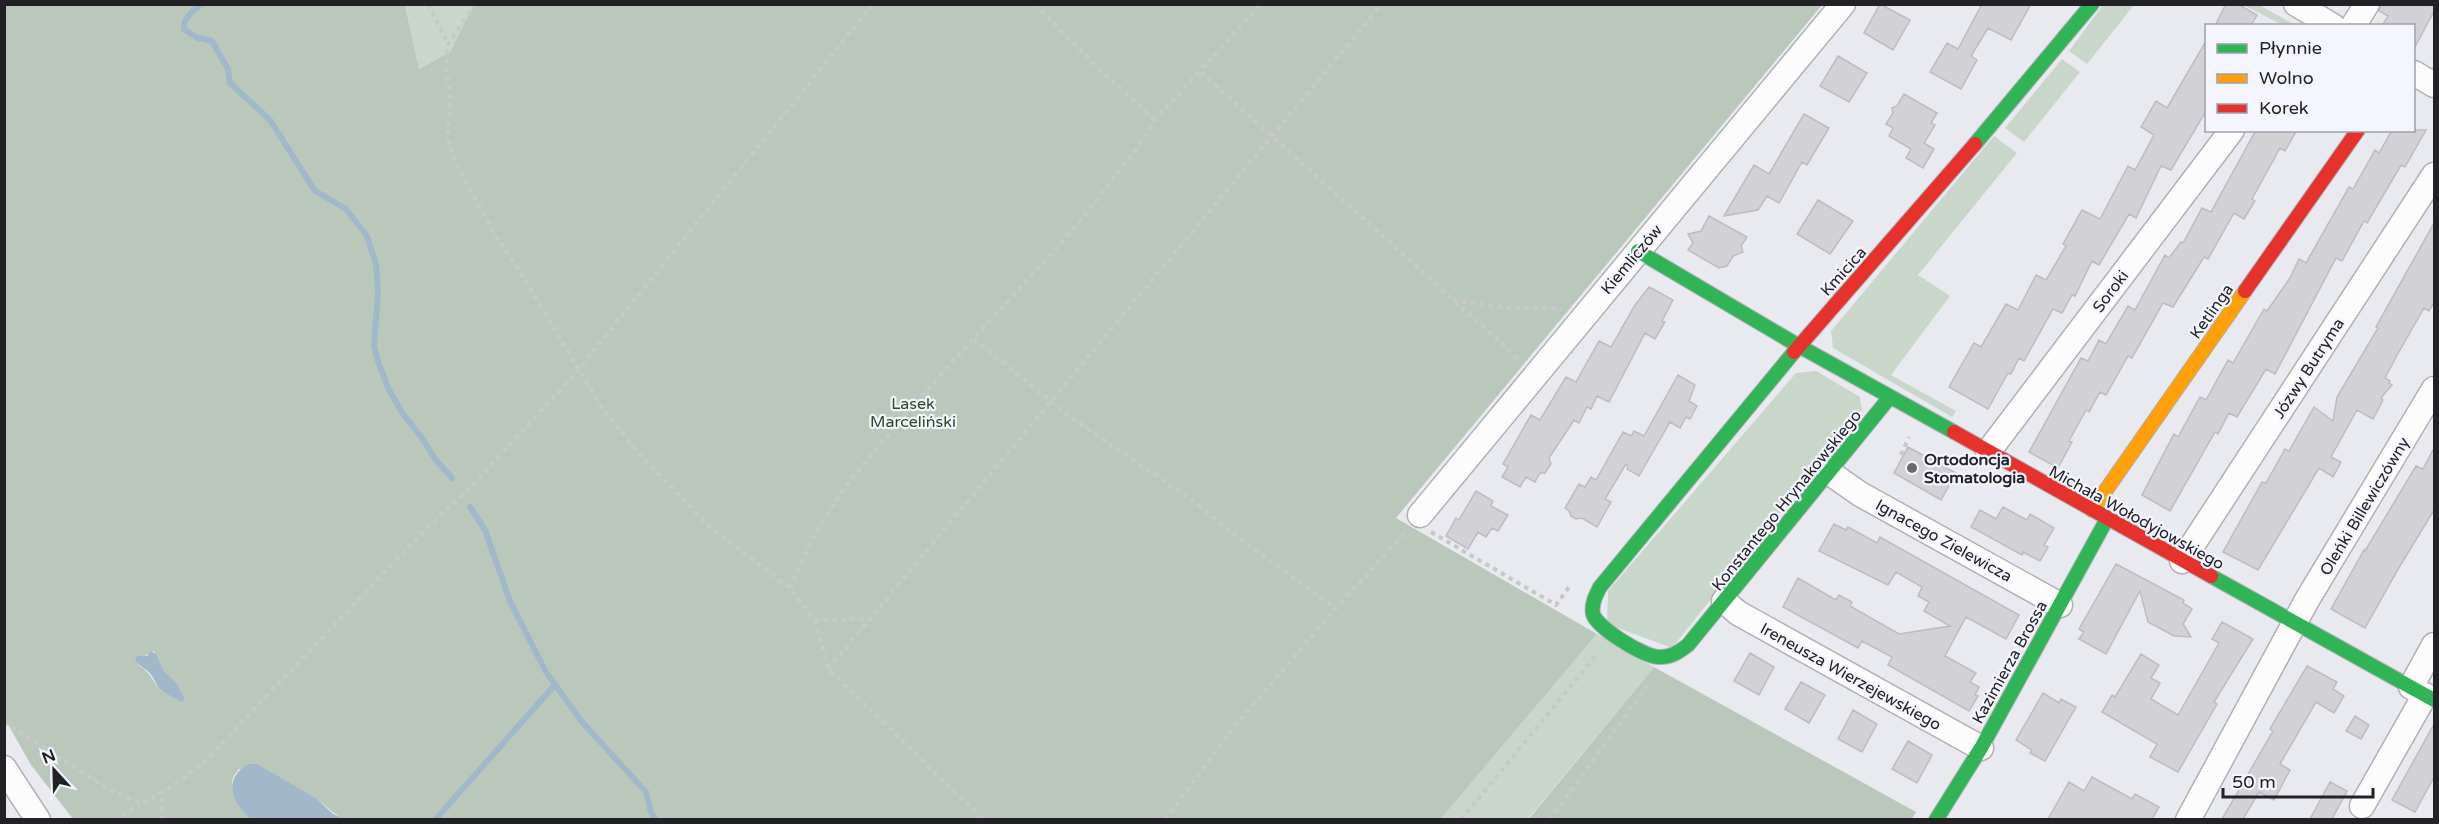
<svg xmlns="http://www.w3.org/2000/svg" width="2439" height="824" font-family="'Varela Round',sans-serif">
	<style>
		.green { fill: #c9d7cb }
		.forest { fill: #bac8bc; fill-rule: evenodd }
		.water { fill: #a1b8ca }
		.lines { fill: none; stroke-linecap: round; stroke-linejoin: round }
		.stream { stroke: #a1b8ca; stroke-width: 6 }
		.building { fill: #d2d1d6; stroke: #bcbcc1; stroke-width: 1.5 }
		.street-casing { stroke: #b0b1b5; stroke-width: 27 }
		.fast-casing { stroke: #b0b1b5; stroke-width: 16 }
		.slow-casing { stroke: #b0b1b5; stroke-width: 16 }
		.jam-casing { stroke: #b0b1b5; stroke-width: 16 }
		.path { stroke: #c8c8cb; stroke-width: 4; stroke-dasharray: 4.5 4.5; stroke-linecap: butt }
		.street { stroke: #fcfcfd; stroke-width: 24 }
		.fast { stroke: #30b455; stroke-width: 14 }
		.slow { stroke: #ff9f0a; stroke-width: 14 }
		.jam { stroke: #e5322d; stroke-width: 14 }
		.poi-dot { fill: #68686d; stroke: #f4f5fe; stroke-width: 2 }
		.labels { text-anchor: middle; stroke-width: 4.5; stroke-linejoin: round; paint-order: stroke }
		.street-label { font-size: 16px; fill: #222226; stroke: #f4f5fe }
		.park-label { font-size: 16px; fill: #284c24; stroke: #f4f5fe }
		.poi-label { font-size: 16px; font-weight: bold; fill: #222226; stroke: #f4f5fe; text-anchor: start }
	</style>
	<rect width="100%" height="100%" fill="#e9eaf0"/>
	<path class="green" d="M405 5H474L450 52 419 69Z
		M2103 5H2134L2087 64 2069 51Z
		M2244 5H2259L2295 25H2282Z
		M2062 59 2080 72 2024 142 2005 128Z
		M1994 136 2017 153 1918 275 1950 296 1891 375 1956 411 1952 417 1833 348 1831 331Z
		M1816 371 1860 397 1862 410 1672 648 1607 624 1608 591 1796 373Z
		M1597 634 1654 667 1528 819 1440 820Z"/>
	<path class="forest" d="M474 4 1822 5 1396 518 1597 634 1440 820 345 819C332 814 325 804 314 797 292 783 264 778 239 769 237 772 234 775 233 778 228 789 242 812 250 819H73L31 765 5 719 4 5H405L419 69 450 52ZM154 651 164 671 177 683 183 697 177 700C173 695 170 696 165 693 154 687 152 672 138 665L145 656Z
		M1654 667 1916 812 1911 820H1528Z"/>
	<path class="water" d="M151 651 156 654 164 671 177 683 185 700 180 702C174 697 165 694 160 689 156 685 155 680 152 676 147 668 138 667 135 659L137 656H147Z
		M248 764H257L316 798 333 814 345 819H250C232 802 222 780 248 764Z"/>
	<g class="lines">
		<path class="stream" d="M202 4C193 10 183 18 184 29L196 37 212 41 228 69 230 83 270 120 315 191 346 209 367 236 376 264 378 292 374 347 379 364 389 390 403 414 422 438 435 459 452 478
			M470 507 485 530 510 601 546 672 582 722 646 792 651 812 656 820
			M435 820 554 686"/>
	</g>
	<path class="building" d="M1880 4 1910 20 1893 50 1864 33Z
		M1982 4H2031L2011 40 1988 28 1971 56 1977 60 1961 89 1930 72 1947 43 1958 49Z
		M2226 4H2238L2257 15 2251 26H2215Z
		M2381 4H2434V11L2414 49V26H2382L2388 16 2379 11Z
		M2206 41V111L2171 170 2161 166 2136 218 2129 214 2099 265 2092 261 2075 296 2072 295 2062 313 2053 309 2024 361 2019 358 2011 374 2008 373 1988 409 1949 387 1974 343 1981 347 2006 304 2018 310 2036 275 2046 280 2066 246 2063 244 2082 210 2100 219 2128 166 2135 170 2154 135 2141 127 2156 101 2167 108Z
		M1838 56 1867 73 1849 102 1820 86Z
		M1904 94 1937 113 1931 123 1935 125 1924 143 1934 149 1923 168 1906 158 1911 149 1889 136 1893 128 1886 124 1893 113 1892 108 1897 106Z
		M1804 114 1829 128 1807 165 1802 162 1779 203 1767 196 1758 210 1724 216 1754 165 1769 174Z
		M2256 130H2297L2285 151 2280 148 2252 199 2255 201 2244 219 2234 213 2208 259 2204 257 2173 307 2163 303 2132 358 2128 356 2106 395 2100 392 2089 412 2086 410 2069 441 2072 442 2058 468 2029 452 2081 358 2088 361 2099 340 2106 344 2128 306 2135 310 2165 255 2169 258 2181 242 2183 243 2202 208 2211 212Z
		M2392 130H2426L2405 167 2401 165 2367 223 2364 221 2342 261 2336 258 2275 374 2266 369 2237 417 2229 413 2218 434 2215 432 2170 511 2142 495 2174 434 2178 437 2200 397 2206 400 2228 360 2233 363 2264 309 2267 311 2290 278 2299 259 2306 263 2349 187 2353 189 2375 150 2379 153Z
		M1818 200 1853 221 1830 254 1797 234Z
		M1709 216 1747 237 1741 246 1743 252 1733 256 1727 266 1719 268 1688 250 1693 243 1688 234 1701 231Z
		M2434 223V302L2429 311 2424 308 2395 359 2385 378 2390 381 2389 383 2392 385 2381 398 2383 400 2373 419 2357 410 2331 457 2341 462 2333 477 2319 468 2258 570 2223 552 2262 482 2266 483 2285 449 2289 451 2314 407 2333 421 2337 397 2378 328 2376 327Z
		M1649 287 1673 300 1662 321 1665 322 1655 339 1645 333 1609 402 1597 396 1591 409 1587 407 1579 423 1574 420 1549 458 1551 464 1545 473H1540L1535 482 1526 477 1520 487 1502 477 1508 467 1503 464 1531 415 1540 420 1566 377 1576 382 1599 341 1611 347 1635 305Z
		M1678 375 1695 385 1689 401 1697 406 1690 419 1686 417 1680 428 1670 422 1639 476 1627 469 1628 466 1626 464 1605 499 1611 502 1597 527 1582 518 1576 519 1571 516 1569 511 1565 508 1579 484 1585 487 1591 477 1596 480 1623 432 1631 436 1634 431 1644 436Z
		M1908 447 1956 473 1941 500 1894 473Z
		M2434 448V510L2397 571 2365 628 2331 609 2364 550 2365 551 2416 466 2423 469Z
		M1476 491 1493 501 1491 506 1508 515 1498 531 1492 528 1486 537 1478 532 1468 549 1446 536 1456 518 1459 520Z
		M2003 507 2027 520 2030 514 2054 528 2044 545 2048 547 2040 561 2023 552 2022 555 1971 527 1980 510 1996 519Z
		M1834 524 1846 530 1848 527 1877 543 1880 537 2019 615 2006 639 1966 617 1945 656 1976 673 1970 682 1979 687 1975 695 1978 696 1969 711 1888 665 1892 657 1862 641 1858 648 1783 607 1798 578 1836 600 1839 595 1852 602 1850 606 1899 634 1950 626 1924 611 1929 602 1918 596 1922 587 1896 572 1888 585 1819 551Z
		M2116 564 2184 600 2183 603 2192 609 2183 624 2191 637 2174 636 2148 622 2140 591 2106 654 2079 639 2084 632 2079 629Z
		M2222 622 2253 639 2214 702 2217 704 2178 772 2150 757 2157 744 2102 712 2112 695 2115 697 2141 654 2159 665 2151 678 2160 683 2151 699 2178 715 2219 643 2212 639Z
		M1750 653 1774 667 1759 695 1734 681Z
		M2307 666 2337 682 2333 689 2344 696 2334 713 2316 702 2280 764 2290 770 2274 800 2259 792 2243 819H2222L2273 731 2270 729Z
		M1801 682 1825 695 1809 723 1785 709Z
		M2043 693 2059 703 2061 699 2076 707 2045 761 2030 753 2032 750 2016 740Z
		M1853 710 1877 724 1862 752 1838 739Z
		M2355 716 2369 725 2361 739 2346 731Z
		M2434 724V777L2415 812 2392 800Z
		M1908 741 1932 755 1917 783 1892 769Z
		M2092 777 2132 799 2135 794 2159 807 2152 819H2048L2069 782 2084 791Z
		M2330 782 2347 791 2332 819H2310Z"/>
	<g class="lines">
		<g class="street-casing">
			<path id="street" d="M2296 4 2333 26
				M2353 26 2367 4
				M2414 73 2434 85
				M1988 452 2232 130
				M1830 473 1860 494 2060 605
				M1420 515 1843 4
				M2182 561 2434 175
				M1724 601 1738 613 1981 748
				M2411 687 2434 645
				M4 768 38 820
				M2362 806 2425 695
				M2188 820 2307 600 2434 389"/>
		</g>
		<g class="fast-casing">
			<path id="fast" d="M1975 144 2092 4
				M1638 251 1799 346 1954 432
				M1794 352 1600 587C1596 595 1591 604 1593 614 1597 628 1643 656 1658 657 1670 658 1679 652 1688 645L1890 397
				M2211 576 2434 700
				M1936 820 1981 748 2107 519"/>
		</g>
		<g class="slow-casing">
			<path id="slow" d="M2092 510 2245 291"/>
		</g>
		<g class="jam-casing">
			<path id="jam" d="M2245 291 2358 130
				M1794 352 1975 144
				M1954 432 2211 576"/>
		</g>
		<path class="path" d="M428 4 448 44
			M475 4 448 44 446 70 451 100 448 127 449 144 455 162 495 235 519 270 602 408 641 456 711 528 790 588 815 620 866 619
			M1035 4 1094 64 1155 120
			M1201 72 1521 361
			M1453 300 1508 308 1562 309
			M974 339 1069 416 1189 498 1244 542 1336 608
			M1901 455 1909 437
			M1431 532 1556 605 1569 587
			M790 588 812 539 844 488 914 404 1071 232 1137 148 1155 120 1261 4
			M815 620 828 669 984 820
			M828 669 1382 4
			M4 722 113 792 143 803 179 782 204 762 420 535 472 486 578 370 873 4
			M114 820 142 803
			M162 820 163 791
			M1165 820 1230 732 1336 608 1407 531
			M1461 820 1598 653
			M1550 820 1650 682"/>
		<use href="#street" class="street"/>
		<use href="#fast" class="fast"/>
		<use href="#slow" class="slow"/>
		<use href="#jam" class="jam"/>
	</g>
	<circle class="poi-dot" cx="1912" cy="468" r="6"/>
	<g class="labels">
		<g class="street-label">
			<text transform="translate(1631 259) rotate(-50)" y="6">Kiemliczów</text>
			<text transform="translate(1843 271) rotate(-48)" y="6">Kmicica</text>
			<text transform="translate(2110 291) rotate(-53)" y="6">Soroki</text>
			<text transform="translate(2211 311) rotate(-55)" y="6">Ketlinga</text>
			<text transform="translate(2308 368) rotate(-57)" y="6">Józwy Butryma</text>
			<text transform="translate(1786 500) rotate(-51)" y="6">Konstantego Hrynakowskiego</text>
			<text transform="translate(2364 506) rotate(-59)" y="6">Oleńki Billewiczówny</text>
			<text transform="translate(2137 517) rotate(29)" y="6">Michała Wołodyjowskiego</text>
			<text transform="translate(1944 540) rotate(29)" y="6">Ignacego Zielewicza</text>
			<text transform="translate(2009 662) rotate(-61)" y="6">Kazimierza Brossa</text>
			<text transform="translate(1851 676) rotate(29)" y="6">Ireneusza Wierzejewskiego</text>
		</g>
		<g class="park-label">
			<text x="913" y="409">Lasek<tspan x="913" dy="18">Marceliński</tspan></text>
		</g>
		<g class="poi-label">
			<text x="1924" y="465">Ortodoncja<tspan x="1924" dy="18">Stomatologia</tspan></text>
		</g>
	</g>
	<rect width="2439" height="824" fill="none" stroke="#222226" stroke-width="12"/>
	<rect x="2205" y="24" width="210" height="108" fill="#f4f5fe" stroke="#a0a1a8" stroke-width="1.5"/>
	<rect x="2217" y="44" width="30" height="9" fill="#30b455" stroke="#a0a1a8" stroke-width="1.5"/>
	<text x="2259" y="54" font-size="18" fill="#222226">Płynnie</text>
	<rect x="2217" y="74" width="30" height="9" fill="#ff9f0a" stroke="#a0a1a8" stroke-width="1.5"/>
	<text x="2259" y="84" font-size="18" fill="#222226">Wolno</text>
	<rect x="2217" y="104" width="30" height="9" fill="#e5322d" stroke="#a0a1a8" stroke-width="1.5"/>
	<text x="2259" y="114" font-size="18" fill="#222226">Korek</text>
	<g transform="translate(54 770) rotate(338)" stroke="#f4f5fe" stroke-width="4.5" paint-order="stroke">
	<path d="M0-4.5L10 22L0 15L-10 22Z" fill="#222226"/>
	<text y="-9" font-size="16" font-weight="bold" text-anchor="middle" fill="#222226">N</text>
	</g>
	<path d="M2223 788v9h150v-9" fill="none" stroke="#222226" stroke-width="3"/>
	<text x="2232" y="788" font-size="18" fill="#222226" stroke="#f4f5fe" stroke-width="4.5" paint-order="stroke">50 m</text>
</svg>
